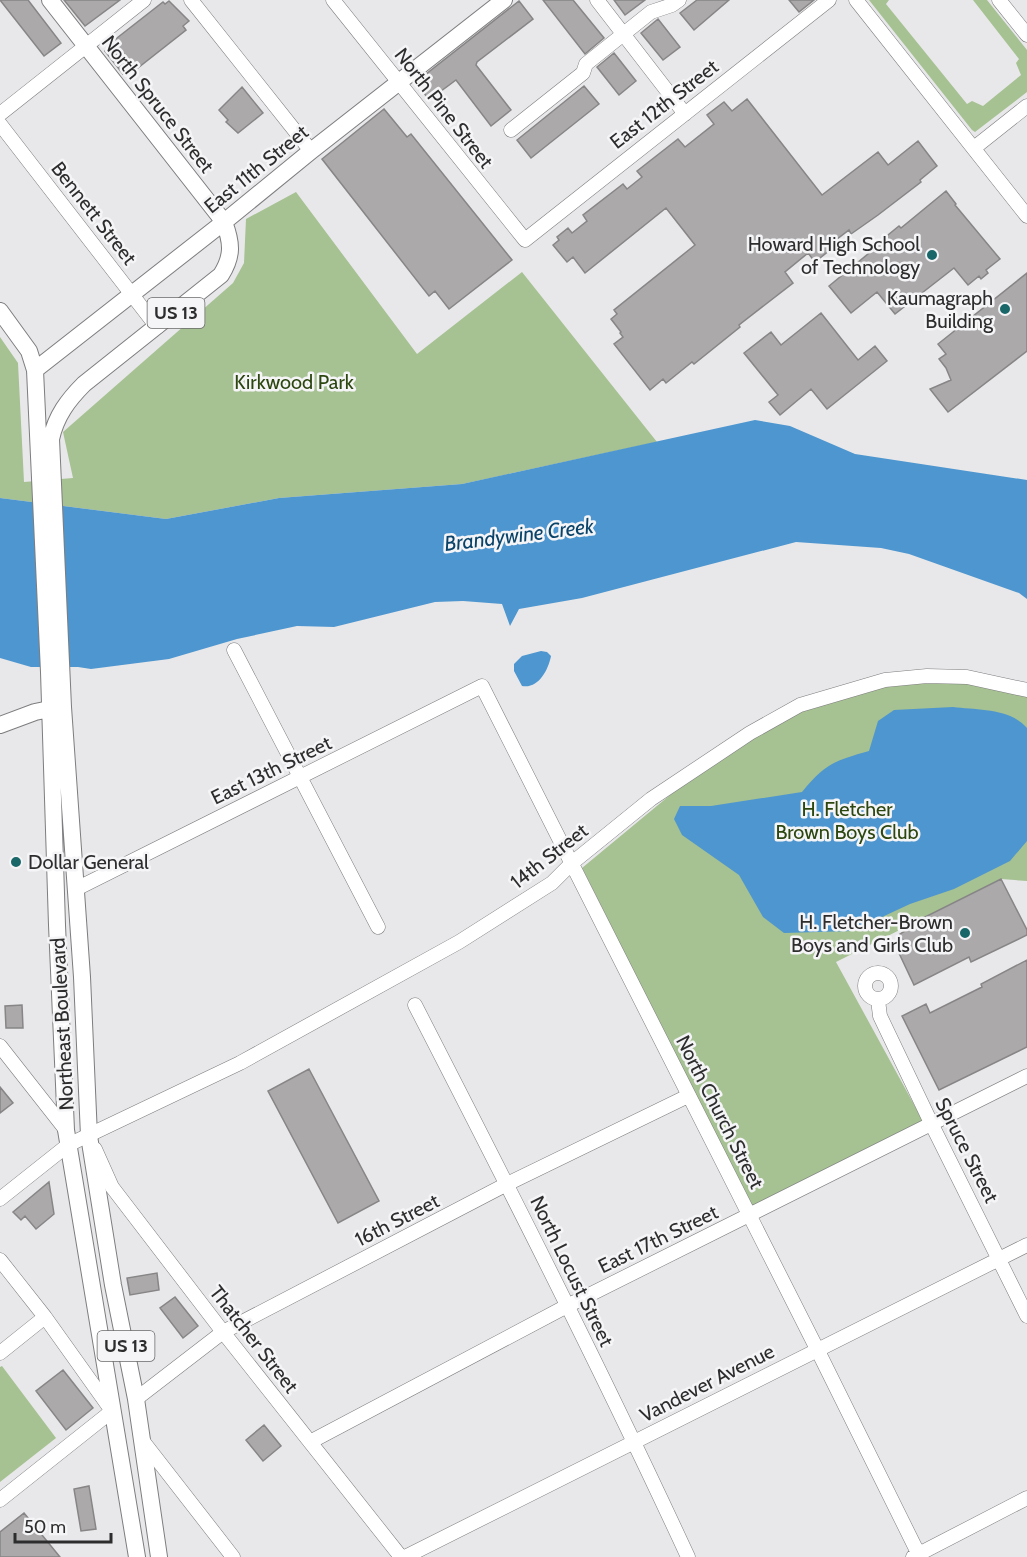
<svg xmlns="http://www.w3.org/2000/svg" width="1027" height="1557" font-family="Cabin,sans-serif">
	<style>
		.green { fill: #a6c192 }
		.water { fill: #4e96cf }
		.building { fill: #aba9aa; stroke: #878586; stroke-width: 1.5 }
		.lines { fill: none; stroke-linecap: round; stroke-linejoin: round }
		.minor-casing { stroke: #7d7d7f; stroke-width: 15 }
		.major-casing { stroke: #7d7d7f; stroke-width: 18 }
		.minor { stroke: #fff; stroke-width: 14 }
		.major { stroke: #fff; stroke-width: 16 }
		.poi-dot { fill: #196769; stroke: #f5f5f7; stroke-width: 2 }
		.labels { text-anchor: middle; stroke-width: 5; stroke-linejoin: round; paint-order: stroke }
		.shield { fill: #f5f5f7; stroke: #69696a; stroke-width: 1.5 }
		.shield-label { font-size: 18px; font-weight: bold; fill: #2d2d2e }
		.street-label { font-size: 20px; fill: #2d2d2e; stroke: #f5f5f7 }
		.poi-label { font-size: 20px; fill: #2d2d2e; stroke: #f5f5f7; text-anchor: end }
		.park-label { font-size: 20px; fill: #2c4610; stroke: #f5f5f7 }
		.water-label { font-size: 21px; font-style: italic; fill: #0a4369; stroke: #f5f5f7 }
	</style>
	<rect width="100%" height="100%" fill="#e8e8ea"/>
	<path class="green" d="M869 0H889L886 4 967 104 972 101 983 106 1021 75 1016 63 1019 59 973 0H987L1027 50V92L975 132 972 130Z
		M296 192 417 354 522 272 657 442 462 484 279 498 166 519 0 498V337L18 363 24 482 73 478 63 432 233 283 244 263 246 219Z
		M901 679 965 681 1027 697V881L1001 879 836 962 923 1121 752 1207 582 868 687 781 795 708Z
		M2 1366 56 1438 0 1482V1367Z"/>
	<path class="water" d="M755 420 790 426 855 454 1027 480V599L1019 593 909 554 881 548 796 542 582 598 519 609 510 626 502 604 463 601 435 602 334 627 297 626 237 639 169 659 91 669 78 667H31L0 658V498L166 519 279 498 462 484Z
		M541 651 547 652 551 656C548 671 538 689 522 686L514 671V664L522 656Z
		M953 707C977 710 1010 708 1027 728V841L1010 861 954 889 910 904 852 931 784 933 763 917 739 875 682 835 674 819 680 806H711L802 792C826 763 834 761 869 751L878 721 894 710Z"/>
	<path class="building" d="M0 0H28L61 43 44 56Z
		M64 0H120L85 26Z
		M543 0H573L604 38 585 54Z
		M614 0H645L625 15Z
		M697 0H729L694 30 680 13Z
		M789 0H814L799 12Z
		M169 1 189 21 183 26 186 30 129 75 126 71 123 74 105 51 110 47 108 45 163 2 165 4Z
		M519 1 533 19 477 62 476 65 511 110 491 126 456 80 429 100 416 82Z
		M658 19 680 47 663 60 641 33Z
		M614 53 636 81 619 95 597 67Z
		M584 86 599 104 531 158 517 140Z
		M242 87 263 113 238 133 226 122 228 120 219 110Z
		M747 99 822 195 878 152 888 165 918 141 937 166 920 180 921 182 878 215 851 234 849 230 832 243 835 246 815 262 808 253 785 272 793 283 739 325 740 327 694 364 692 362 666 383 663 379 650 390 614 344 623 337 620 333 621 332 611 319 617 314 614 310 695 245 666 208 585 273 573 257 567 262 553 245 559 240 557 237 568 228 572 233 587 221 583 215 623 184 627 189 642 177 637 171 678 139 685 147 714 124 707 115 724 102 732 111Z
		M384 109 407 137 411 134 512 260 449 309 435 291 429 296 322 159Z
		M946 191 956 204 955 205 1000 259 986 270 988 273 981 279 979 276 968 285 954 268 895 314 877 292 851 313 829 286 874 249 872 248 899 226 901 228Z
		M1027 273V351L948 412 930 389 951 380 946 368 939 359 946 354 938 344Z
		M821 313 858 360 875 346 887 361 827 409 811 389 780 415 769 402 778 395 744 353 771 332 781 345Z
		M1001 879 1027 930V935L971 962 969 957 914 985 898 951 906 946 900 934 905 931 903 928Z
		M1027 960V1047L939 1090 902 1016 926 1004 930 1013 982 987 981 984Z
		M22 1005 23 1028H6L5 1006Z
		M309 1069 379 1201 338 1223 268 1091Z
		M0 1087 13 1103 0 1113Z
		M49 1182 54 1214 36 1229 25 1216 21 1220 13 1212Z
		M157 1273 159 1290 130 1295 127 1278Z
		M175 1297 198 1326 183 1338 160 1308Z
		M63 1370 93 1408 66 1430 36 1391Z
		M264 1425 281 1446 263 1461 246 1440Z
		M89 1486 96 1529 81 1531 74 1489Z
		M24 1513 60 1557H0V1532Z"/>
	<g class="lines">
		<g class="minor-casing">
			<path id="minor" d="M191 0 311 151
				M333 0 525 240 829 0
				M597 0 685 114
				M856 0 1027 216
				M999 0 1027 35
				M0 114 144 0
				M0 124 157 327
				M511 130 583 73 586 64 651 12 672 5 679 0
				M974 148 1027 106
				M234 650 378 927
				M76 889 482 686 817 1349 920 1557
				M865 986a13 13 0 1 1 26 0a13 13 0 1 1-26 0Z
				M878 1000 880 1016 932 1125 1027 1316
				M415 1005C509 1188 602 1371 688 1557
				M0 1046 66 1130
				M95 1149 112 1187 223 1332 401 1557
				M0 1199 68 1145 240 1063 459 942 552 883 572 863 651 799 750 733 800 705 885 680 927 676 967 677 1027 690
				M0 1260 45 1317 112 1411 0 1500
				M0 1353 45 1317
				M136 1399 223 1332 507 1184 688 1096
				M142 1440 233 1557
				M310 1442 567 1306 1027 1076
				M405 1557 1027 1245
				M913 1557 1027 1498"/>
		</g>
		<g class="major-casing">
			<path id="major" d="M50 0 224 222C232 243 233 256 221 275L84 384C68 400 56 416 51 439L63 707 82 977 89 1136 113 1285 136 1399 159 1557
				M0 311 29 351 35 370 49 672 57 925 66 1130 137 1557
				M35 370 224 222 311 151 504 0
				M0 725 35 712 59 707"/>
		</g>
		<use href="#minor" class="minor"/>
		<use href="#major" class="major"/>
	</g>
	<g class="poi-dot">
		<circle cx="932" cy="255" r="6"/>
		<circle cx="1005" cy="309" r="6"/>
		<circle cx="16" cy="862" r="6"/>
		<circle cx="965" cy="933" r="6"/>
	</g>
	<g class="labels">
		<g class="shield">
			<rect x="147.5" y="298" width="57" height="30" rx="4.5"/>
			<rect x="97.5" y="1331" width="57" height="30" rx="4.5"/>
		</g>
		<g class="shield-label">
			<text x="176" y="319">US 13</text>
			<text x="126" y="1352">US 13</text>
		</g>
		<g class="street-label">
			<text transform="translate(158 104) rotate(52)" y="7">North Spruce Street</text>
			<text transform="translate(664 104) rotate(-38)" y="7">East 12th Street</text>
			<text transform="translate(444 108) rotate(52)" y="7">North Pine Street</text>
			<text transform="translate(256 169) rotate(-39)" y="7">East 11th Street</text>
			<text transform="translate(94 213) rotate(52)" y="7">Bennett Street</text>
			<text transform="translate(271 770) rotate(-26)" y="7">East 13th Street</text>
			<text transform="translate(549 856) rotate(-38)" y="7">14th Street</text>
			<text transform="translate(62 1024) rotate(-93)" y="7">Northeast Boulevard</text>
			<text transform="translate(720 1112) rotate(63)" y="7">North Church Street</text>
			<text transform="translate(967 1150) rotate(63)" y="7">Spruce Street</text>
			<text transform="translate(397 1220) rotate(-27)" y="7">16th Street</text>
			<text transform="translate(658 1239) rotate(-26)" y="7">East 17th Street</text>
			<text transform="translate(572 1271) rotate(64)" y="7">North Locust Street</text>
			<text transform="translate(254 1339) rotate(52)" y="7">Thatcher Street</text>
			<text transform="translate(707 1383) rotate(-27)" y="7">Vandever Avenue</text>
		</g>
		<g class="poi-label">
			<text x="920" y="251">Howard High School<tspan x="920" dy="23">of Technology</tspan></text>
			<text x="993" y="305">Kaumagraph<tspan x="993" dy="23">Building</tspan></text>
			<text x="28" y="869" text-anchor="start">Dollar General</text>
			<text x="953" y="929">H. Fletcher-Brown<tspan x="953" dy="23">Boys and Girls Club</tspan></text>
		</g>
		<g class="park-label">
			<text x="294" y="389">Kirkwood Park</text>
			<text x="847" y="816">H. Fletcher<tspan x="847" dy="23">Brown Boys Club</tspan></text>
		</g>
		<g class="water-label">
			<text transform="translate(519 535) rotate(-7)" y="7">Brandywine Creek</text>
		</g>
	</g>
	<path d="M15 1533v9h96v-9" fill="none" stroke="#2d2d2e" stroke-width="3"/>
	<text x="24" y="1533" font-size="18" fill="#2d2d2e" stroke="#f5f5f7" stroke-width="4.5" paint-order="stroke">50 m</text>
</svg>
